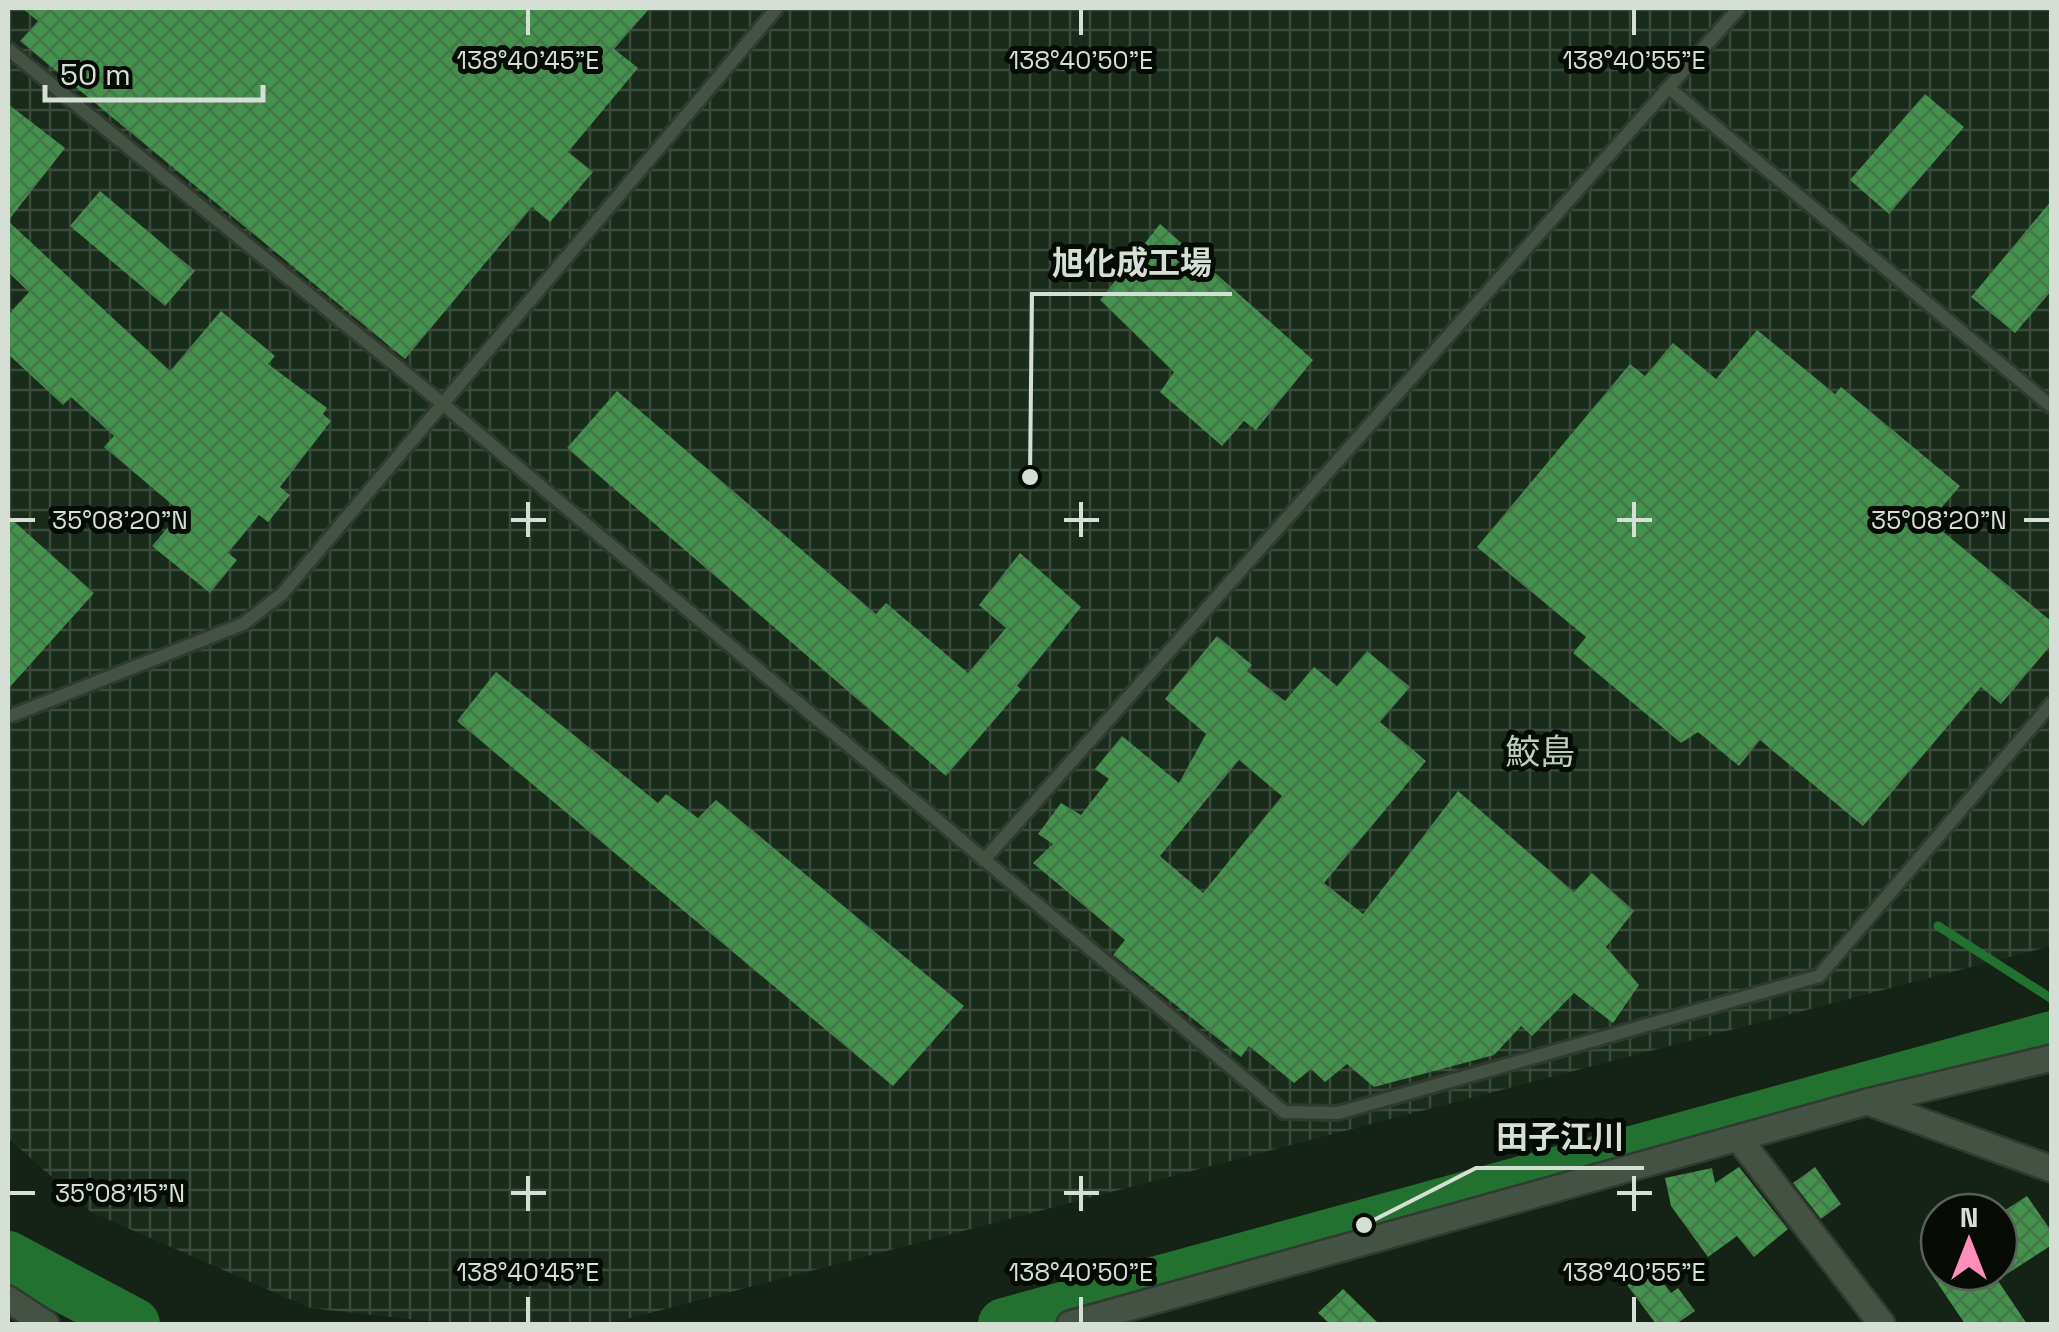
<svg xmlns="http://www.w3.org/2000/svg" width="2059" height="1332" font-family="'Space Grotesk','Noto Sans JP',sans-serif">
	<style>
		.industrial { fill: url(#industrial-grid) }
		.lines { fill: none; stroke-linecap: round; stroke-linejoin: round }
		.stream { stroke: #237130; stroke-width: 9 }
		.river { stroke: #237130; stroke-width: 52 }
		.building { fill: url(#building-cross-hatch); fill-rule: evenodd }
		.lane-casing { stroke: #313a31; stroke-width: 18 }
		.street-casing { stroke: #313a31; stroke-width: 30 }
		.lane { stroke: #435243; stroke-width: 12 }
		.street { stroke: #435243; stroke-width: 25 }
		.ticks { fill: none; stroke: #d6dfd6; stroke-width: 4 }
		.labels { text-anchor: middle; stroke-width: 10; stroke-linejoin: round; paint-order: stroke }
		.quarter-label { font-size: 35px; fill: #bbcdbc; stroke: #060b06 }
		.ticks-label { font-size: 25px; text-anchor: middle; fill: #d6dfd6; stroke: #060b06; stroke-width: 10; stroke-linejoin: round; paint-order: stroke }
		.leader { fill: none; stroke: #d6dfd6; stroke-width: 4 }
		.callout-dot { fill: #d6dfd6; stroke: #060b06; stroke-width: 4 }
		.callout-label { font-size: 32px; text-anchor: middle; font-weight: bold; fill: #d6dfd6; stroke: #060b06; stroke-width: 10; stroke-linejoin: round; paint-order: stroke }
	</style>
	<defs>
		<pattern id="industrial-grid" width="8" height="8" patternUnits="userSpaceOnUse" patternTransform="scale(2.5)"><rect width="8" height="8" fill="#192c1b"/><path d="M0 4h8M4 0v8" fill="none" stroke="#3a4a3b"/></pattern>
		<pattern id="building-cross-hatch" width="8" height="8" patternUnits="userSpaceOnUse" patternTransform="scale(2.5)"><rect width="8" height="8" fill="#45914e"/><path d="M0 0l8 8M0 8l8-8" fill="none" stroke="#437649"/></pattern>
	</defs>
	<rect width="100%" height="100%" fill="#152316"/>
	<path class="industrial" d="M8 8H2051V946L608 1324H454L310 1308 91 1212 8 1138Z"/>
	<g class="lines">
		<path class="stream" d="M1938 926 2052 999"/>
		<path class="river" d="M8 1257 134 1324
			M1004 1324 2052 1037"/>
	</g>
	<path class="building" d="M22 8H650L614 49 638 68 568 152 593 172 550 222 532 207 405 359 20 41 38 21Z
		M1925 94 1964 127 1889 214 1850 180Z
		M8 104 65 148 8 221 170 371 221 311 275 356 268 364 327 408 323 414 331 421 280 487 290 495 268 522 259 515 228 553 237 560 210 593 152 546 181 512 104 447 114 436 71 397 63 405 8 354V315L29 292 8 272Z
		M100 191 195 271 165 306 70 226Z
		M2052 200V290L2015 333 1971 297Z
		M1160 224 1313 360 1256 430 1244 421 1222 446 1160 392 1174 372 1100 300Z
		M1757 330 1835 394 1841 387 1960 486 1930 521 2052 622V644L2001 704 1981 687 1863 826 1760 740 1739 766 1698 732 1681 743 1573 653 1586 637 1477 547 1630 364 1645 376 1673 343 1716 379Z
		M617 391 876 614 886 603 968 673 1006 628 979 605 1020 553 1081 607 1017 686 1021 689 946 776 567 448Z
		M8 516 94 593 8 689Z
		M1217 636 1252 665 1247 671 1285 701 1314 667 1337 686 1367 651 1410 687 1380 722 1426 761 1324 883 1363 914 1458 791 1574 892 1592 873 1634 911 1606 947 1639 985 1613 1023 1574 993 1532 1036 1521 1026 1494 1055 1374 1087 1347 1064 1325 1082 1311 1069 1294 1083 1249 1046 1241 1057 1113 955 1125 940 1033 863 1053 844 1038 834 1061 803 1081 815 1109 779 1095 769 1122 736 1179 783 1206 734 1165 699ZM1239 760 1282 796 1203 893 1160 856Z
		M496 672 658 803 666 794 698 818 716 800 964 1006 893 1086 457 721Z
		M1739 1167 1788 1229 1754 1257 1737 1236 1708 1257 1671 1206 1665 1178 1712 1168 1715 1183Z
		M1815 1167 1841 1204 1821 1219 1793 1183Z
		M2027 1196 2052 1232V1245L1999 1279V1214Z
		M1649 1263 1671 1293 1678 1288 1695 1311 1676 1324H1656L1624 1281Z
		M1930 1272H1992L2027 1324H1965Z
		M1343 1289 1379 1324H1330L1318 1313Z"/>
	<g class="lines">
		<g class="lane-casing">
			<path id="lane" d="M8 49 443 404 1284 1112 1338 1113 1819 976 2052 703
				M1669 88 2052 407
				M8 717 243 624 282 594 777 8
				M984 860 1739 8"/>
		</g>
		<g class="street-casing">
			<path id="street" d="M1868 1102 2052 1169
				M1739 1139 1882 1324
				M8 1299 46 1324
				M1070 1324 1867 1102 2052 1058"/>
		</g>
		<use href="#lane" class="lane"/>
		<use href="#street" class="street"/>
	</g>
	<path class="ticks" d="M528 10V35M1081 10V35M1634 10V35M528 502V537M1081 502V537M1634 502V537M10 520H35M511 520H546M1064 520H1099M1617 520H1652M2024 520H2049M528 1176V1211M1081 1176V1211M1634 1176V1211M10 1193H35M511 1193H546M1064 1193H1099M1617 1193H1652M528 1297V1322M1081 1297V1322M1634 1297V1322"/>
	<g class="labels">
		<g class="quarter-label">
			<text x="1540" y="764">鮫島</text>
		</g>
	</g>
	<g class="ticks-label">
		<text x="528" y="69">138°40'45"E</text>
		<text x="1081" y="69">138°40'50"E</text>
		<text x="1634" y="69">138°40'55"E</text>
		<text x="120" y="529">35°08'20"N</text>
		<text x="1939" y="529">35°08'20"N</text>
		<text x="120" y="1202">35°08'15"N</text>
		<text x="528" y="1281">138°40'45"E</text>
		<text x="1081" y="1281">138°40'50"E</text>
		<text x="1634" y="1281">138°40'55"E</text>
	</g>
	<path class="leader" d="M1030 477L1032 294H1232M1364 1225L1476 1168H1644"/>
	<g class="callout-dot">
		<circle cx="1030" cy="477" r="10"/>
		<circle cx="1364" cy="1225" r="10"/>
	</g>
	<g class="callout-label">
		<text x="1132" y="274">旭化成工場</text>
		<text x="1560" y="1148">田子江川</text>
	</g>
	<rect width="2059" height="1332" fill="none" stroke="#d6dfd6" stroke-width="20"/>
	<g transform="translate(1969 1242)"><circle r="48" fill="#060b06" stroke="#596059" stroke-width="2.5"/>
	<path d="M0-8L18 38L0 25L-18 38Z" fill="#ff8eba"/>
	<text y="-15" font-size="28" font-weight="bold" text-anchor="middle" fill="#d6dfd6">N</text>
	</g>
	<path d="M45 85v15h218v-15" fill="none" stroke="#d6dfd6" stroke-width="5"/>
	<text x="60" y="85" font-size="30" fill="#d6dfd6" stroke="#060b06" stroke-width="8" paint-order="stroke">50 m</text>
</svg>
